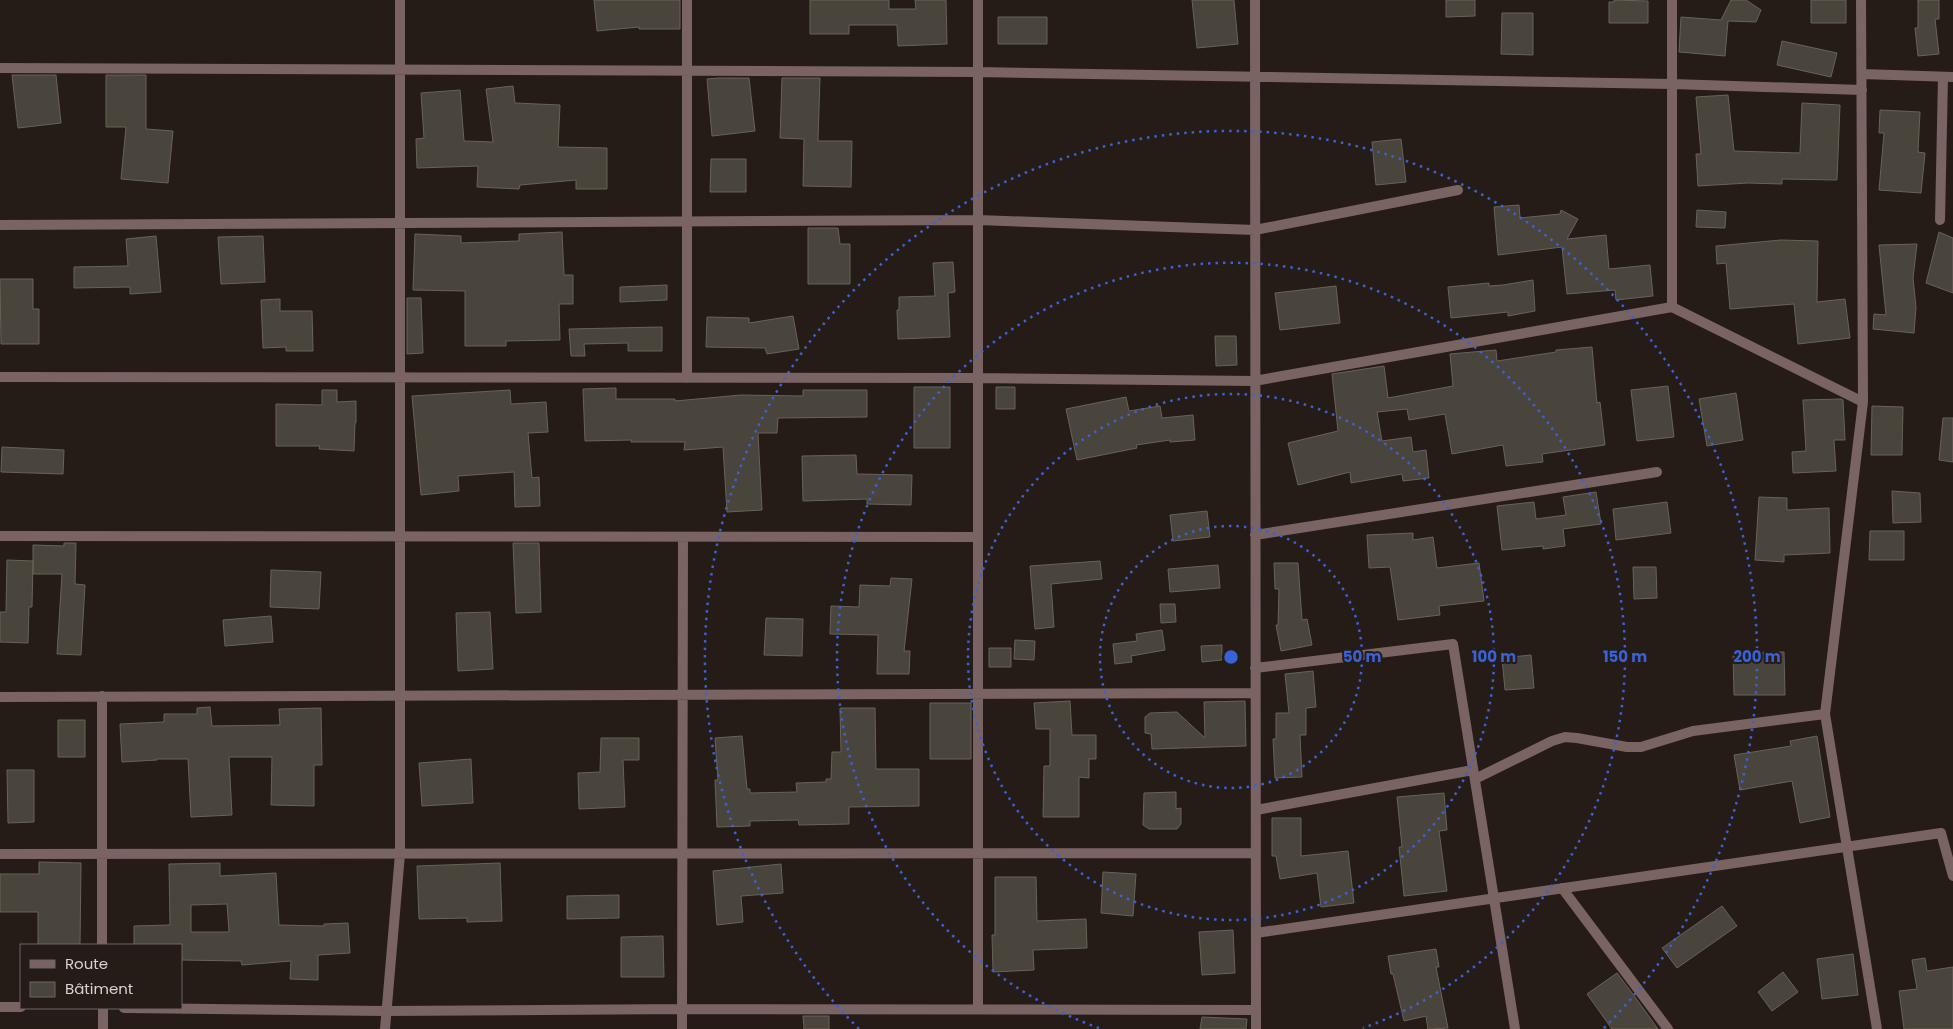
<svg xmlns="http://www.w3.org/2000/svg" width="1953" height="1029" font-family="Poppins,sans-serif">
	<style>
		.building { fill: #4a453c; stroke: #686259; fill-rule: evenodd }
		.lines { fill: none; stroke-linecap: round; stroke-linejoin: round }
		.lane { stroke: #7a6363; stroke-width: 10 }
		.street { stroke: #7a6363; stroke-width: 10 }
		.ring { fill: none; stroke: #3962d7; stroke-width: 2.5; stroke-dasharray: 2.5 5 }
		.centre { fill: #3962d7; stroke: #251c18; stroke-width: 2.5 }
		.ring-label { font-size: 15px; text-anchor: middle; font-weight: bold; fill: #3962d7; stroke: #251c18; stroke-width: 4; stroke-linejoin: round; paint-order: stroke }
	</style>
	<rect width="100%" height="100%" fill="#251c18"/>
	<path class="building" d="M594 0H680V29H639V27L597 31Z
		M810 0H889V9H916L915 0H946L947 44 898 46 897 25H849V34H810Z
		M1192 0H1234L1238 44 1197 48Z
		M1446 0H1475V16L1446 17Z
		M1614 0 1648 1V23H1609V2H1614Z
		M1731 0H1746L1761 10 1756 22 1728 21 1725 56 1679 52 1681 17 1721 20Z
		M1811 0H1846V23H1811Z
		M1918 0H1939V19H1935L1939 54 1918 56 1915 28H1918Z
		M1502 13H1533V55L1501 54Z
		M998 17H1047V44H998Z
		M1782 41 1837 53 1831 77 1777 65Z
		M12 75H56L61 123 18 128Z
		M106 75H146V129L173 131 168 183 121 179 126 127H106Z
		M719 78H749L755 131 712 136 707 79Z
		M782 78H820L818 141H852L851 187 803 186 804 139 780 138Z
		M513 86 515 103 560 105 558 147 607 148V189H576V180L520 185 519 189 477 187 478 166 417 168 416 139 424 138 421 93 460 90 464 141 493 142 486 89Z
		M1728 95 1734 151 1800 153 1802 103 1840 105 1837 180 1782 179V184L1748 183 1698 186 1696 154H1701L1696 97Z
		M1880 110 1920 112 1918 152 1925 153 1921 193 1879 190 1884 133H1879Z
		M1401 139 1406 182 1376 185 1372 142Z
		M711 159H746V192H710Z
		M1519 205 1520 218 1560 214 1561 210 1578 219 1567 239 1606 235 1609 269 1650 265 1653 296 1616 300 1615 290 1567 294 1562 247 1498 255 1494 207Z
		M1697 210 1726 212 1725 228 1696 227Z
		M808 228H838L840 244H850V284H808Z
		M562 232 564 275H573V304H559L560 340 506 341V346H465V291L413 290 415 234 461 236V243L519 241V234Z
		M1939 232 1953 238V293L1926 283Z
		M156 236 161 292 130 294V287L74 288V267L128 266 126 239Z
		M263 236 265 282 221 284 218 237Z
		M1781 240 1818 241 1817 302 1845 299 1850 338 1798 344 1794 304 1730 309 1726 263 1717 264 1716 246Z
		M1917 244 1913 278 1916 307 1914 333 1873 329 1874 314 1886 315 1879 245Z
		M953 262 955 292 948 293 950 337 898 339 897 310H899V297L935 296 933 263Z
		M0 279H33V309H39V344H1Z
		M1533 280 1535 311 1508 316V312L1451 318 1448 287 1489 283V286L1503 285Z
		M667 285V300L620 302V287Z
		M1336 286 1340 323 1280 330 1275 293Z
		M407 298H421L423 353 407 354Z
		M280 299V311H312L313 351H286V347L263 348 261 300Z
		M793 316 799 349 767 354 765 348 706 347 707 317 749 318V323Z
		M662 327V351H628V343L584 344 585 356H571L569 329Z
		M1215 336H1236L1237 365 1216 366Z
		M1592 347 1597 403 1600 402 1605 445 1542 454 1543 462 1506 466 1503 445 1452 454 1445 414 1409 420 1407 409 1377 412 1382 441 1411 437 1413 452 1426 450 1429 478 1403 481 1402 474 1351 483 1350 472 1298 485 1288 443 1338 431 1332 374 1384 366 1388 398 1453 386 1450 354 1496 350 1497 361 1556 352V350Z
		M1668 386 1674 437 1637 441 1631 390Z
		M914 387H950V448H914Z
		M996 387H1015V409H996Z
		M616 388V399H675V401L741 395 803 396V390H867V417L778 418 777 433H758L762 510 727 512 723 447 684 450 685 442H631V440L585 441 583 389Z
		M322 390H337V402L356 401V423H355L354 451 319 449 320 446H276V404L322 405Z
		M510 390 511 404 546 402 548 432 528 433 532 478 539 477 540 506 515 507 514 472 458 476 459 491 421 495 412 396Z
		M1736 393 1743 440 1707 446 1699 399Z
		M1126 397 1129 411 1160 406 1162 418 1193 415 1195 440 1170 442V440L1136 445 1137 448 1077 460 1066 409Z
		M1841 399 1843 400 1845 440H1834L1836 471 1793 473 1792 452 1806 451 1803 400Z
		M1872 406 1903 407 1902 455H1871Z
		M1943 418H1953V462L1939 460Z
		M2 447 64 450 63 474 1 472Z
		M856 455 857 474 912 475 911 505 867 504V499L803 501 802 456Z
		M1892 491 1920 493 1921 522 1893 523Z
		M1596 492 1601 524 1563 529 1565 546 1543 549V546L1502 550 1497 506 1534 502 1536 519 1566 515 1563 497Z
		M1759 497 1787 498V510L1829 508 1830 553 1784 555V562L1755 560Z
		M1667 502 1671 533 1616 540 1613 509Z
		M1207 511 1210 537 1173 541 1170 515Z
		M1870 531H1904V560H1869Z
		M1413 533V540L1433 537 1437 568 1479 563 1484 601 1439 606 1440 615 1398 620 1390 567 1369 568 1367 535Z
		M64 543H76L75 584 85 585 81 655 57 654 62 574H33V545L64 546Z
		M513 543H539L541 612 516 613Z
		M7 560 33 561 32 607H29L28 643 0 642V612H6Z
		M1100 561 1102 579 1051 584 1054 627 1035 629 1030 566Z
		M1274 563H1298L1302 620 1307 619 1312 645 1281 651 1276 625H1278L1279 589H1275Z
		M1218 565 1220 588 1170 592 1168 569Z
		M1633 567H1656L1657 598 1634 599Z
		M271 570 321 572 319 609 270 607Z
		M891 578 912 579 904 651H910L909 674H877L878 635 830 634 831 606 859 607 860 585 890 586Z
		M1160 604H1175L1176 622 1161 623Z
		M490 612 493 669 458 671 456 613Z
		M271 616 273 642 225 646 223 620Z
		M766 618 803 619 802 656 764 655Z
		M1162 630 1165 650 1131 656 1132 662 1115 664 1113 644 1137 641 1136 634Z
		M1015 640 1035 641 1034 660 1014 659Z
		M1222 645V660L1202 662 1201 646Z
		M989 648H1011V667H989Z
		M1784 652 1785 695H1734L1733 653Z
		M1531 655 1534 688 1505 690 1502 658Z
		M1313 671 1316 707 1306 708V735H1300L1302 777 1275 778 1273 739H1276V713H1289L1285 674Z
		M1070 701 1072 735H1096V759H1089V778L1079 777V817H1043L1044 766H1050V729H1036L1034 703Z
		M1245 701 1246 746 1152 749 1151 734 1145 733V717L1150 713 1177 712 1205 738 1204 702Z
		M930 703H971V759H930Z
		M210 707 212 726 280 725 279 709 321 708 322 765H314V806L271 805 272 757H229L232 815 191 817 188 759H157V760L122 762 120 724 164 722V714H197V708Z
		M840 708H875L876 769H919V806L849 807V824L799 825 798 820 750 821V826L717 827 715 780H718L715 738 742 736 747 789H750V793L797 792 796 783 826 782V779H831L832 752H841Z
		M58 720H85V757H58Z
		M1817 736 1830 817 1800 823 1792 781 1740 790 1734 755 1791 746 1790 741Z
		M601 738H639V760H623L625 807 579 809 578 773 600 772Z
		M471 759 473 803 422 806 419 763Z
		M7 770H34V822L8 823Z
		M1176 792V809L1181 808V824L1177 829H1149L1143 825 1144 793Z
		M1444 793 1447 830 1439 831 1447 891 1404 896 1399 847H1402L1397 797Z
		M1272 818H1301V856L1348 851 1354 903 1321 907 1317 873 1280 879 1276 856H1272Z
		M39 862 81 863 80 945H38V912H0V874H39Z
		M220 863V876L276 873 279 925 324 926V924L348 923 350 953 318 955V980L290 979 291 961 242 965 241 961 181 960V945H134V926L170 925 169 864ZM227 904 229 932H191V905Z
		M500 863 502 921 467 922V918L419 919 417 866Z
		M781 864 783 893 741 896 743 922 717 925 713 871Z
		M1103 872 1136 874 1133 916 1101 913Z
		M995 877H1036L1037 921 1086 919 1087 948 1033 950 1034 970 993 972 992 935H995Z
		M619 895V918L567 919V896Z
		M1722 906 1737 926 1677 968 1662 948Z
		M1233 930 1235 973 1202 975 1199 932Z
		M663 936 664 977H621V937Z
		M1436 949 1439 967H1436L1448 1028 1428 1029 1426 1016 1404 1021 1393 974H1391L1388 956Z
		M1853 954 1858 995 1822 999 1817 959Z
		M1925 958 1927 971 1953 967V1029H1904L1899 991 1917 989 1912 960Z
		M1783 972 1798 992 1772 1011 1758 992Z
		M1617 973 1635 997 1658 1029H1612L1587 994Z
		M803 1016H829V1029H804Z
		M1202 1017 1247 1019 1246 1029H1200Z"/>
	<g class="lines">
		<path class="lane" d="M1940 220 1943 77"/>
		<path class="street" d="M687 0V378
			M978 0V1009
			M1255 0 1256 1029
			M1861 0 1863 402 1825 714 1877 1029
			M0 68 978 72 1672 84 1862 90
			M1862 74 1953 77
			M0 225 978 220 1255 230 1458 190
			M1672 307V0
			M0 377 978 378 1254 381 1672 307 1863 402
			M1255 535 1657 472
			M0 536 978 537
			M1255 668 1453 644 1515 1029
			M102 696V945
			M0 697 1255 693
			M1475 779 1552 741 1565 737 1577 738 1627 747H1641L1693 731 1825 714
			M1256 810 1473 770
			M0 854 1256 853
			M1562 888 1668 1029
			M1256 933 1941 833 1953 876
			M0 1007H21
			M124 1008 385 1011 682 1009 1256 1010
			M103 1029V1008
			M385 1029 400 854V0
			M682 1029 683 537"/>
	</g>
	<g class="ring">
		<circle cx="1231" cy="657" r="131"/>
		<circle cx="1231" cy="657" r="263"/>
		<path d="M1099 1028A394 394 0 1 1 1363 1028"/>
		<path d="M859 1029A526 526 0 1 1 1603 1029"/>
	</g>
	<circle cx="1231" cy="657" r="8" class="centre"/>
	<g class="ring-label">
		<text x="1362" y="662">50 m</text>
		<text x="1494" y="662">100 m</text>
		<text x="1625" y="662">150 m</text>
		<text x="1757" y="662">200 m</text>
	</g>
	<rect x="20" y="944" width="162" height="65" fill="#251c18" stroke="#6d6562"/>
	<rect x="30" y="960" width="25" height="8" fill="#7a6363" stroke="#6d6562"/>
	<text x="65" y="969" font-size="15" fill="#d9d3d0">Route</text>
	<rect x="30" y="982" width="25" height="15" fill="#4a453c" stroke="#6d6562"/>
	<text x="65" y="994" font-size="15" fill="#d9d3d0">Bâtiment</text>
</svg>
